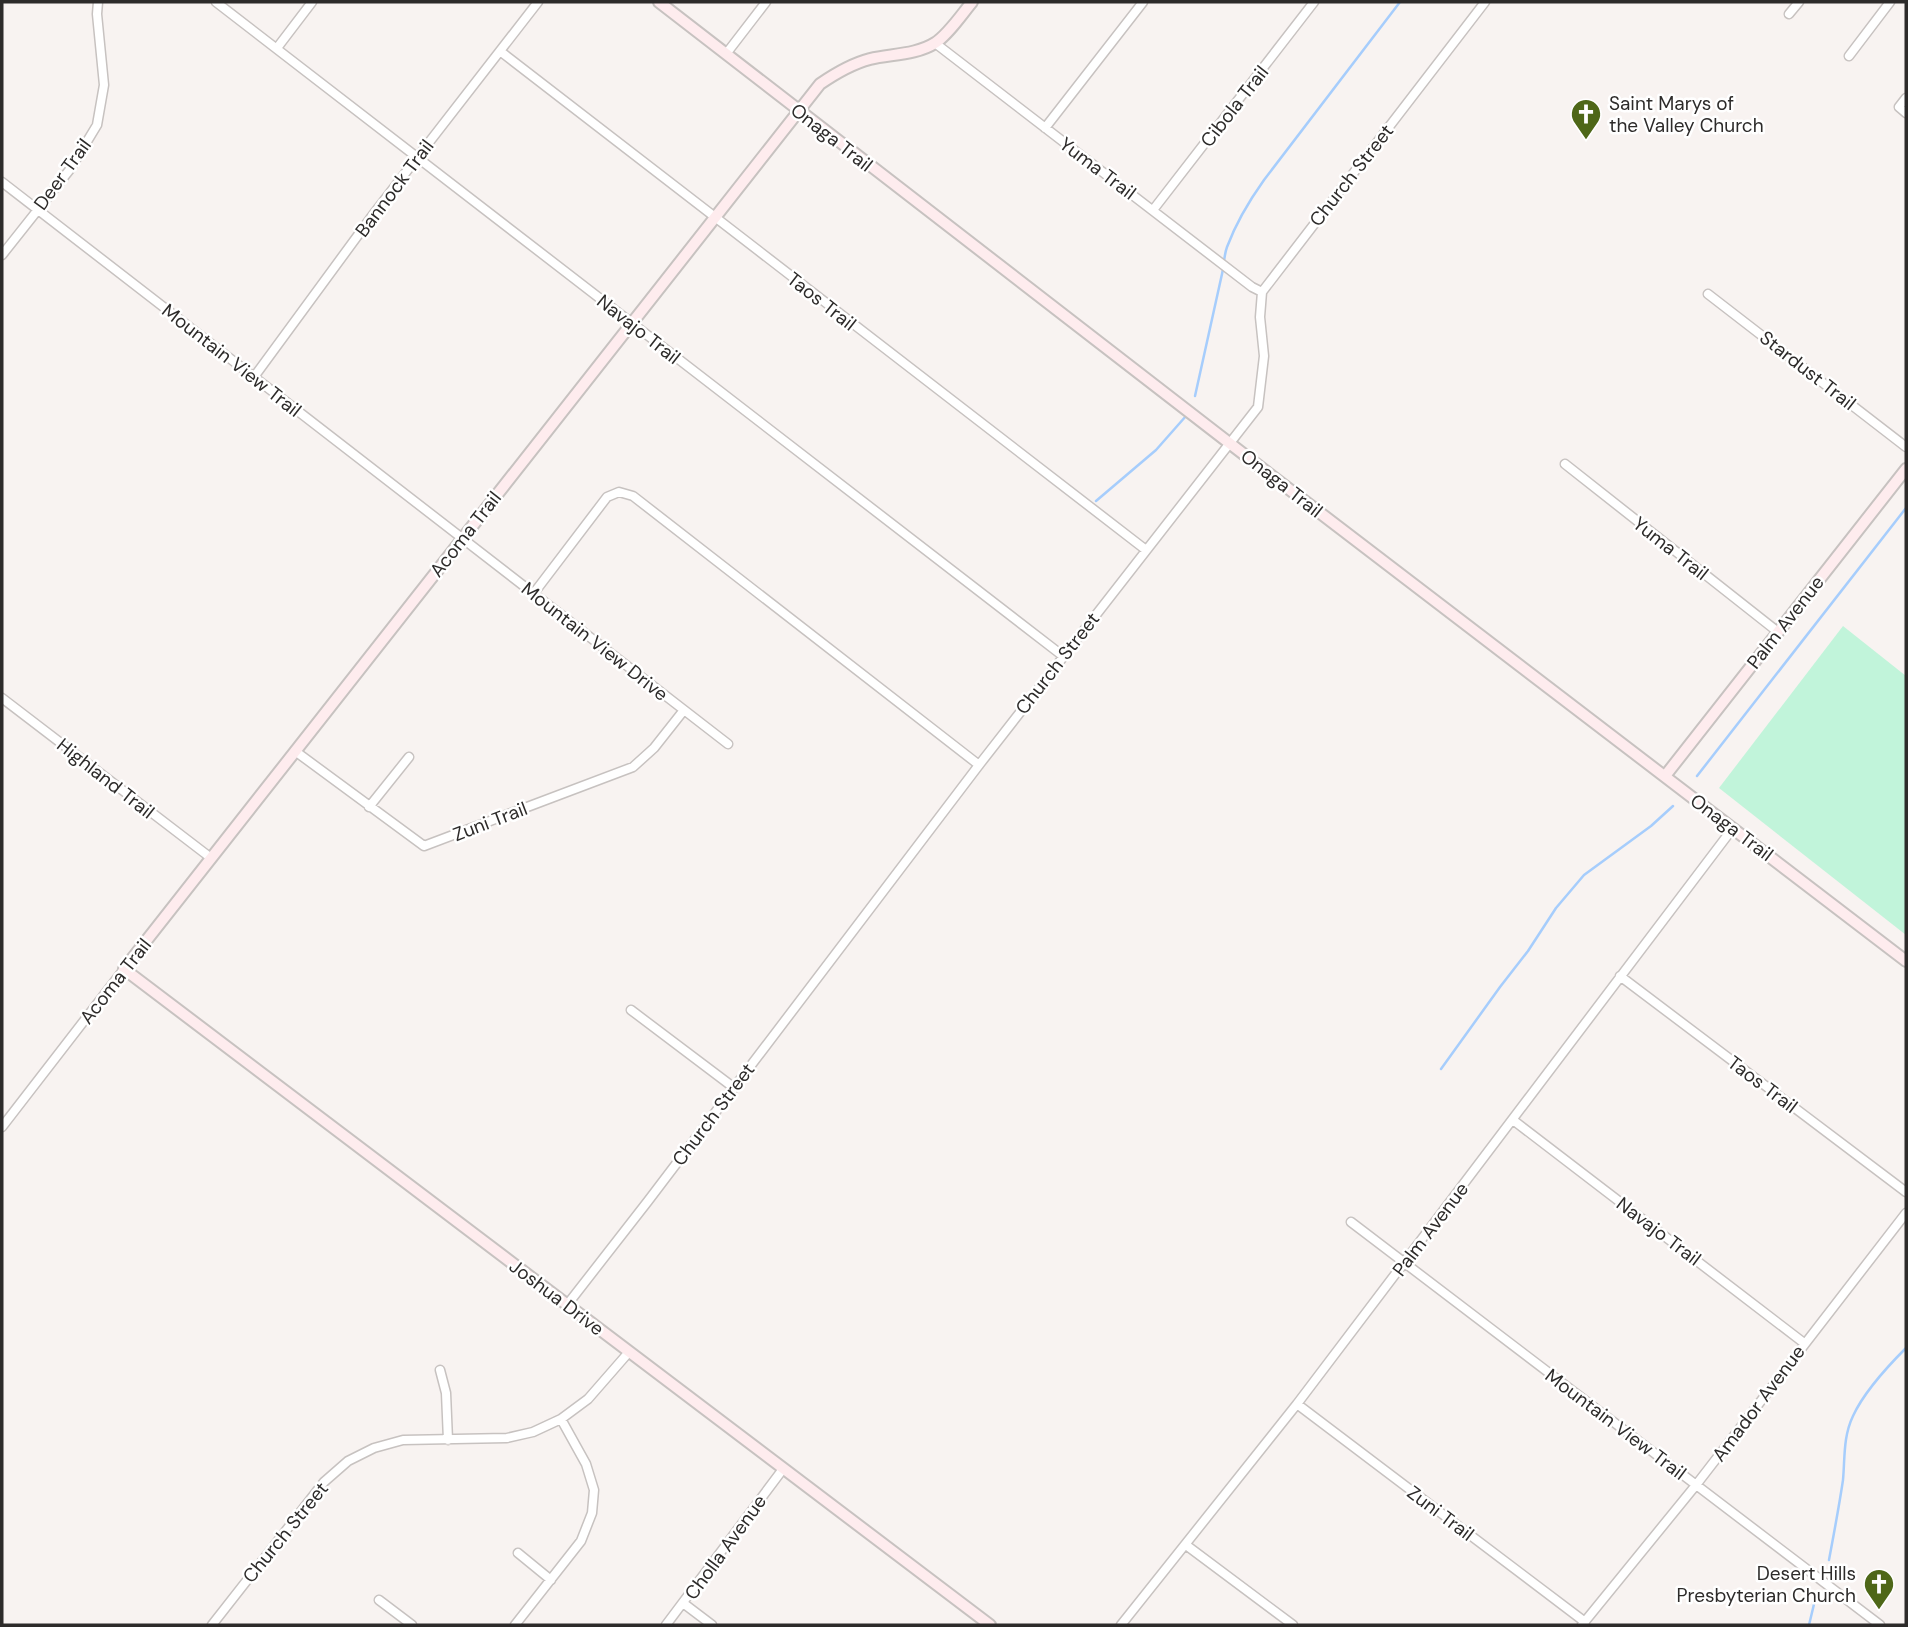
<svg xmlns="http://www.w3.org/2000/svg" width="1908" height="1627" font-family="'DM Sans',sans-serif">
	<style>
		.green { fill: #c1f4da }
		.lines { fill: none; stroke-linecap: round; stroke-linejoin: round }
		.stream { stroke: #a6cdfc; stroke-width: 2.5 }
		.street-casing { stroke: #c7c2c0; stroke-width: 11 }
		.secondary-casing { stroke: #c7c2c0; stroke-width: 14 }
		.street { stroke: #fff; stroke-width: 8 }
		.secondary { stroke: #feecee; stroke-width: 10 }
		.labels { text-anchor: middle; stroke-width: 5; stroke-linejoin: round; paint-order: stroke }
		.poi-label { font-size: 19px; fill: #2d2b2a; stroke: #fff; text-anchor: start }
		.street-label { font-size: 19px; fill: #2d2b2a; stroke: #fff }
	</style>
	<rect width="100%" height="100%" fill="#f8f3f1"/>
	<path class="green" d="M1843 626 1906 676V935L1719 788Z"/>
	<g class="lines">
		<path class="stream" d="M1195 396C1204 355 1213 314 1222 274 1224 265 1224 255 1227 247 1236 223 1249 201 1264 180L1400 2
			M1096 501 1156 450 1186 416
			M1697 776 1906 508
			M1441 1069 1500 987 1528 951 1556 908 1584 875 1651 826 1673 806
			M1829 1560C1834 1533 1839 1507 1843 1480 1845 1458 1843 1437 1853 1416 1864 1392 1887 1367 1906 1348
			M1809 1625 1815 1600"/>
		<g class="street-casing">
			<path id="street" d="M216 2 1063 656
				M1789 14 1799 2
				M935 43 1252 287 1262 292
				M277 48 312 2
				M500 51 1146 550
				M726 54 766 2
				M1849 56 1890 2
				M1906 98 1899 107 1906 113
				M1045 128 1143 2
				M2 182 728 744
				M1153 210 1314 2
				M2 255 71 168 97 125 104 85 97 14 98 2
				M1708 294 1906 447
				M254 377 375 212 538 2
				M1565 464 1778 632
				M534 593 607 497 619 492 633 496 979 765
				M2 698 211 858
				M295 751 424 846 633 767 654 748 684 710
				M369 807 409 757
				M1620 976 1906 1192
				M631 1010 733 1087
				M1513 1120 1804 1343
				M2 1127 124 969
				M1351 1222 1880 1625
				M567 1305 648 1201 979 765 1258 407 1264 356 1260 317 1262 292 1485 2
				M440 1370 446 1393 448 1440
				M1297 1404 1585 1622
				M1186 1545 1293 1625
				M518 1553 551 1580
				M379 1600 412 1625
				M683 1603 712 1625
				M212 1625 324 1482 348 1461 374 1448 403 1440 507 1438 533 1432 561 1419 588 1399 629 1352
				M515 1625 581 1541 592 1513 594 1490 586 1464 561 1419
				M666 1625 783 1469
				M1121 1625 1297 1404 1733 828
				M1582 1625 1696 1485 1906 1213"/>
		</g>
		<g class="secondary-casing">
			<path id="secondary" d="M659 2 1281 483 1906 961
				M972 2C962 14 948 35 935 43 916 55 891 54 870 59 851 64 836 73 820 84L124 969 990 1625
				M1665 776 1906 469"/>
		</g>
		<use href="#street" class="street"/>
		<use href="#secondary" class="secondary"/>
	</g>
	<defs>
		<g id="church-pin" transform="scale(1.575)"><path d="M0 17L-7.5 6A9.5 9.5 0 1 1 7.5 6Z" fill="#4e6718" stroke="#fff"/><path d="M-1.2-6h2.4v3.5h3.3v2.4h-3.3V6h-2.4V-.1h-3.3v-2.4h3.3Z" fill="#fff"/></g>
	</defs>
	<g fill-rule="evenodd">
		<use href="#church-pin" x="1586" y="114"/>
		<use href="#church-pin" x="1879" y="1584"/>
	</g>
	<g class="labels">
		<g class="poi-label">
			<text x="1609" y="110">Saint Marys of<tspan x="1609" dy="22">the Valley Church</tspan></text>
			<text x="1856" y="1580" text-anchor="end">Desert Hills<tspan x="1856" dy="22">Presbyterian Church</tspan></text>
		</g>
		<g class="street-label">
			<text transform="translate(1234 106) rotate(-52)" y="7">Cibola Trail</text>
			<text transform="translate(832 137) rotate(38)" y="7">Onaga Trail</text>
			<text transform="translate(1098 168) rotate(37)" y="7">Yuma Trail</text>
			<text transform="translate(62 174) rotate(-54)" y="7">Deer Trail</text>
			<text transform="translate(1351 175) rotate(-52)" y="7">Church Street</text>
			<text transform="translate(394 188) rotate(-53)" y="7">Bannock Trail</text>
			<text transform="translate(822 301) rotate(38)" y="7">Taos Trail</text>
			<text transform="translate(639 329) rotate(38)" y="7">Navajo Trail</text>
			<text transform="translate(232 360) rotate(38)" y="7">Mountain View Trail</text>
			<text transform="translate(1808 370) rotate(38)" y="7">Stardust Trail</text>
			<text transform="translate(1282 483) rotate(38)" y="7">Onaga Trail</text>
			<text transform="translate(465 534) rotate(-52)" y="7">Acoma Trail</text>
			<text transform="translate(1671 548) rotate(38)" y="7">Yuma Trail</text>
			<text transform="translate(1785 622) rotate(-52)" y="7">Palm Avenue</text>
			<text transform="translate(595 641) rotate(38)" y="7">Mountain View Drive</text>
			<text transform="translate(1057 663) rotate(-52)" y="7">Church Street</text>
			<text transform="translate(106 778) rotate(38)" y="7">Highland Trail</text>
			<text transform="translate(490 821) rotate(-21)" y="7">Zuni Trail</text>
			<text transform="translate(1732 827) rotate(37)" y="7">Onaga Trail</text>
			<text transform="translate(115 981) rotate(-52)" y="7">Acoma Trail</text>
			<text transform="translate(1763 1084) rotate(37)" y="7">Taos Trail</text>
			<text transform="translate(713 1114) rotate(-53)" y="7">Church Street</text>
			<text transform="translate(1430 1229) rotate(-53)" y="7">Palm Avenue</text>
			<text transform="translate(1659 1231) rotate(37)" y="7">Navajo Trail</text>
			<text transform="translate(557 1297) rotate(37)" y="7">Joshua Drive</text>
			<text transform="translate(1758 1403) rotate(-53)" y="7">Amador Avenue</text>
			<text transform="translate(1616 1424) rotate(37)" y="7">Mountain View Trail</text>
			<text transform="translate(1441 1513) rotate(37)" y="7">Zuni Trail</text>
			<text transform="translate(285 1532) rotate(-51)" y="7">Church Street</text>
			<text transform="translate(725 1547) rotate(-54)" y="7">Cholla Avenue</text>
		</g>
	</g>
	<rect width="1908" height="1627" fill="none" stroke="#2d2b2a" stroke-width="7"/>
</svg>
